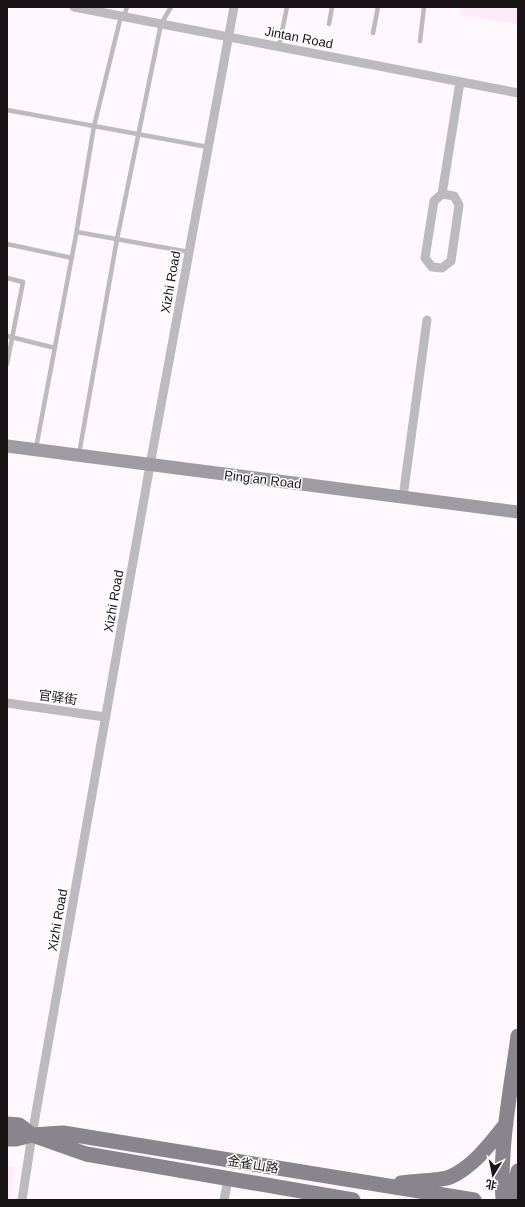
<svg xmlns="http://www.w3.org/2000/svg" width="525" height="1207" font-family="Arial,'Noto Sans SC',sans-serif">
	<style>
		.built { fill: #feebf7 }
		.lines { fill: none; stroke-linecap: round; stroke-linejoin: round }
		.service { stroke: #bcbabf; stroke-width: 4.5 }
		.minor { stroke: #bcbabf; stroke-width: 9 }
		.secondary { stroke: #9e9ba2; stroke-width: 13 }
		.primary { stroke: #88858d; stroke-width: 15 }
		.labels { text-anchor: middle; stroke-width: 3; stroke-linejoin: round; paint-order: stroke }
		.street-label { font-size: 13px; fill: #191517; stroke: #fff }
	</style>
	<rect width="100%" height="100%" fill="#fef7fb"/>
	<path class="built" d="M460 7H518V24L459 15Z
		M7 1166 15 1167 10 1200H7Z"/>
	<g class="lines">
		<path class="service" d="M124 16 127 7
			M329 24 332 7
			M373 33 378 7
			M420 41 424 7
			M279 46 287 7
			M7 110 208 147
			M77 232 189 252
			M7 244 72 258
			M7 278 23 282 7 364
			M7 336 55 348
			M36 448 76 235 94 126 121 16
			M79 454 117 239 161 24 171 7"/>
		<path class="minor" d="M74 7 518 93
			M442 194 454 196 459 205 451 261 442 268 432 267 425 258 434 201 442 194 460 82
			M403 497 427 320
			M7 703 105 717
			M22 1200 32 1135 150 465 234 7
			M224 1200 228 1180"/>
		<path class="secondary" d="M7 446 518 512"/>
		<path class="primary" d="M7 1124 19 1125 32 1135 86 1154 353 1200
			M7 1139H16L32 1135 63 1133 474 1200
			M401 1183C413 1181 440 1181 450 1177 473 1167 491 1143 506 1124
			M503 1200C499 1146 511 1090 518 1036
			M510 1200 515 1189 518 1171"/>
	</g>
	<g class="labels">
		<g class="street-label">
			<text transform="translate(299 37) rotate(11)" y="5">Jintan Road</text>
			<text transform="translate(170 282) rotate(-80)" y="5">Xizhi Road</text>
			<text transform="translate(263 479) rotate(7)" y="5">Ping'an Road</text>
			<text transform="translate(113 601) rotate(-80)" y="5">Xizhi Road</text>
			<text transform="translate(58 697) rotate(8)" y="5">官驿街</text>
			<text transform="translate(57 920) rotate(-80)" y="5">Xizhi Road</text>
			<text transform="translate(253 1164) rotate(9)" y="5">金雀山路</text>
		</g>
	</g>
	<rect width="525" height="1207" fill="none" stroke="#191517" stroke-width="16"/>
	<g transform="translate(493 1175) rotate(190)" stroke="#ffffff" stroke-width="3" paint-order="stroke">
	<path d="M0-3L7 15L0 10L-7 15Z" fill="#191517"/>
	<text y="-6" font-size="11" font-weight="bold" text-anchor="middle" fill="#191517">北</text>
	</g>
</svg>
